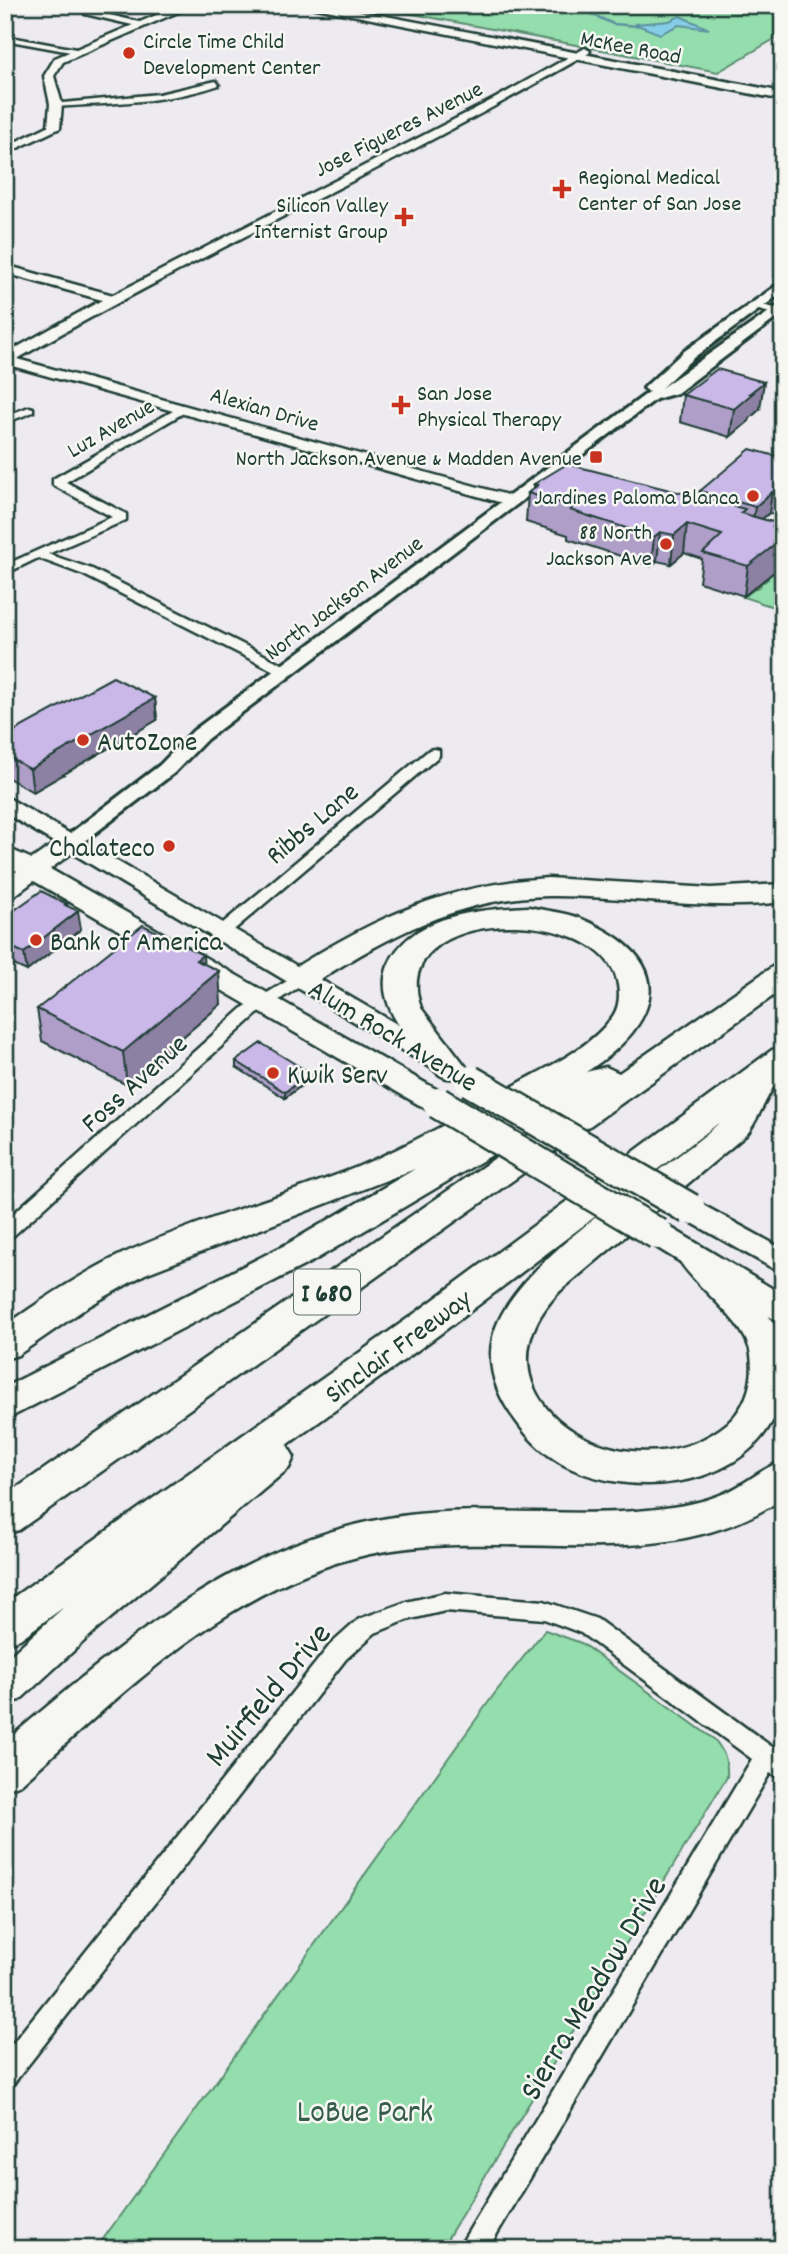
<svg xmlns="http://www.w3.org/2000/svg" width="788" height="2254" font-family="Dekko,sans-serif">
	<style>
		.green { fill: #94ddad; stroke: #5a8d70; stroke-width: 2 }
		.water { fill: #86cde7; stroke: #5d939f; stroke-width: 2 }
		.lines { fill: none; stroke-linecap: round; stroke-linejoin: round }
		.stream { stroke: #5d939f; stroke-width: 2.5 }
		.minor-casing { stroke: #1f3d34; stroke-width: 5 }
		.tertiary-casing { stroke: #1f3d34; stroke-width: 5 }
		.secondary-casing { stroke: #1f3d34; stroke-width: 6 }
		.primary-casing { stroke: #1f3d34; stroke-width: 5 }
		.motorway-casing { stroke: #1f3d34; stroke-width: 5 }
		.minor { fill: #f6f6f2; fill-rule: evenodd }
		.tertiary { fill: #f6f6f2; fill-rule: evenodd }
		.secondary { fill: #f6f6f2; fill-rule: evenodd }
		.primary { fill: #f6f6f2; fill-rule: evenodd }
		.motorway { fill: #f6f6f2; fill-rule: evenodd }
		.primary-bridge-casing { stroke: #1f3d34; stroke-width: 35; stroke-linecap: butt }
		.primary-bridge { stroke: #f6f6f2; stroke-width: 30 }
		.wall { fill: #ae9ec8; stroke: #1f3d34; stroke-width: 2 }
		.shaded-wall { fill: #8d81a3; stroke: #1f3d34; stroke-width: 2 }
		.building { fill: #cab8e9; stroke: #1f3d34; stroke-width: 2 }
		.poi-dot { fill: #c8321e; stroke: #f6f6f2; stroke-width: 2.5 }
		.labels { text-anchor: middle; stroke-width: 5; stroke-linejoin: round; paint-order: stroke }
		.far-poi-label { font-size: 23px; fill: #1f3d34; stroke: #f6f6f2; text-anchor: end }
		.far-street-label { font-size: 23px; fill: #1f3d34; stroke: #f6f6f2 }
		.shield { fill: #f6f6f2; stroke: #60746d; stroke-width: 2 }
		.shield-label { font-size: 26px; font-weight: bold; fill: #1f3d34 }
		.poi-label { font-size: 28px; fill: #1f3d34; stroke: #f6f6f2; text-anchor: start }
		.street-label { font-size: 28px; fill: #1f3d34; stroke: #f6f6f2 }
		.near-street-label { font-size: 33px; fill: #1f3d34; stroke: #f6f6f2 }
		.near-park-label { font-size: 33px; fill: #365d4c; stroke: #f6f6f2 }
	</style>
	<rect width="100%" height="100%" fill="#edeaf0"/>
	<filter id="ink" filterUnits="userSpaceOnUse"><feTurbulence type="fractalNoise" baseFrequency=".0143" numOctaves="2"/><feDisplacementMap in="SourceGraphic" scale="14" xChannelSelector="R" yChannelSelector="G"/><feConvolveMatrix kernelMatrix="1 2 1 2 8 2 1 2 1" color-interpolation-filters="sRGB"/></filter>
	<g filter="url(#ink)">
		<path class="green" d="M365 5H783V34L718 72Z
			M783 561V610L743 597 761 585 760 581 764 582 768 579 764 578 777 571 773 569Z
			M545 1630 581 1643 715 1740C725 1753 728 1761 727 1777L441 2249H96L495 1693Z"/>
		<path class="water" d="M680 16 709 29 679 25 660 34 635 24 669 21Z"/>
		<g class="lines">
			<path class="stream" d="M489 5 515 11 581 9 613 24 637 26"/>
			<g class="minor-casing">
				<path id="minor" d="M10 5H21L5 12V7Z
					M88 10 144 23 145 25 141 27 85 14Z
					M5 36 76 49 80 51 76 53 5 40Z
					M216 81 219 85C167 103 111 103 56 107L52 104 159 94Z
					M754 303 783 310V316L750 308 749 306Z
					M29 407 33 408V412L5 423V416Z
					M180 407 190 409 66 482 126 514V520L48 554 92 569 290 668V674H280L84 575 38 558 5 574V565L112 517 53 485V479Z
					M434 749 439 750V756L229 934H217L215 931 217 928 429 750Z
					M302 972 310 977 308 981 256 1015 12 1237 5 1239V1221L244 1007Z
					M445 1593 544 1601 597 1619 783 1755V1780L770 1773 488 2249H458L752 1759 581 1633 544 1619 445 1611 407 1620 375 1633 346 1659 14 2083 5 2087V2053L330 1645 359 1619 406 1602Z"/>
			</g>
			<g class="tertiary-casing">
				<path id="tertiary" d="M180 5H194L63 62 54 76 62 104 60 128 5 154V147L48 126 50 104 44 76 55 58Z
					M585 48 590 51 589 53C402 162 204 251 17 359L518 498V504H506L5 364V354L102 300 5 273V265L113 295 496 98Z"/>
			</g>
			<g class="secondary-casing">
				<path id="secondary" d="M783 281V292L693 358 661 388 783 302V313L677 393 656 399 207 739 174 773 78 846H64L61 842 64 838 160 765 193 731 649 392 644 388 647 385 683 352Z"/>
			</g>
			<g class="primary-casing">
				<path id="primary" d="M301 5H328L783 92V100Z
					M5 796 455 1058 459 1064 455 1070 445 1073 435 1070 72 853 50 869 448 1096 452 1103 448 1110 438 1112 428 1110 34 881 14 896 5 898V879L17 871 5 864V847L32 859 55 843 5 813Z
					M690 1198 783 1249V1274L680 1216 675 1209 680 1202Z
					M658 1223 668 1226 783 1295V1322L772 1318 648 1242 643 1234 648 1226Z"/>
			</g>
			<g class="motorway-casing">
				<path id="motorway" d="M548 878 711 888 783 884V902C704 912 627 895 549 896 460 897 386 937 313 984L302 987 291 984 287 977 291 970C376 917 447 884 548 878Z
					M529 907C546 911 566 912 582 919 678 960 665 1021 586 1072L606 1067 619 1073 772 967 783 964V989L19 1530 5 1534V1496L549 1121 313 1261 5 1420V1387L289 1243 415 1169 145 1274 89 1306 18 1355 5 1359V1326C43 1299 81 1274 122 1254 198 1220 278 1198 355 1168 413 1144 465 1114 519 1083 550 1066 593 1046 613 1016 619 1007 620 996 618 985 607 903 384 903 421 1008L467 1068 462 1076C455 1078 449 1080 442 1076 435 1073 429 1063 423 1057 403 1034 375 999 388 966 410 914 481 909 529 907Z
					M783 1047V1074C772 1083 759 1119 747 1134L560 1291C459 1395 620 1499 720 1429 744 1413 755 1384 751 1355 747 1321 695 1288 678 1258L683 1249C712 1240 735 1275 752 1295 778 1325 783 1336 783 1375 783 1384 784 1394 783 1402 781 1410 774 1418 770 1425 732 1489 633 1497 570 1468 547 1457 530 1441 516 1421 497 1396 486 1368 493 1337 511 1260 662 1176 720 1122L440 1334 287 1445 294 1457 289 1468 94 1632 20 1700 5 1706V1660L64 1607 20 1639 5 1644V1603L414 1314 772 1050Z
					M783 1461V1498C663 1581 504 1525 370 1554 231 1584 123 1693 21 1784L5 1790V1742C118 1646 232 1547 382 1519 478 1501 576 1522 672 1507 694 1504 718 1498 737 1487 753 1478 765 1467 783 1461Z"/>
			</g>
			<use href="#minor" class="minor"/>
			<use href="#tertiary" class="tertiary"/>
			<use href="#secondary" class="secondary"/>
			<use href="#primary" class="primary"/>
			<use href="#motorway" class="motorway"/>
			<g class="primary-bridge-casing">
				<path id="primary-bridge" d="M470 1081 690 1209
					M438 1103 658 1234"/>
			</g>
			<use href="#primary-bridge" class="primary-bridge"/>
		</g>
		<path class="wall" d="M683 395 760 409 750 418 749 421 730 437 680 422Z
			M783 458V516L769 513 762 519 776 523 775 527 783 529V560L776 566 775 571 744 596 699 582 702 559 684 553 671 564 657 561 651 566 568 539V535L526 522 528 493 534 488V484L699 497 700 491Z
			M155 698 157 720 33 792 5 776V736Z
			M67 906 81 929 27 971 5 961V917Z
			M203 964 221 1004 127 1085 42 1041 37 1009Z
			M236 1061 310 1079 285 1098 236 1067Z"/>
		<path class="shaded-wall" d="M764 382 760 409 750 418 749 421 730 437 734 409 750 393Z
			M772 492 769 513 752 528 755 507Z
			M776 523 772 547 776 540 783 534V560L776 566 775 571 744 596 748 566 773 526Z
			M687 524 684 553 671 564 674 535Z
			M660 532 657 561 651 566 654 537Z
			M155 698 157 720 33 792 30 769Z
			M67 904 69 919 78 911 81 929 27 971 24 953Z
			M203 955 205 983 219 971 221 1004 127 1085 123 1052 196 960Z
			M310 1073V1079L285 1098V1092Z"/>
		<path class="building" d="M717 369 764 382 750 393H753L734 409 683 395Z
			M750 449 783 458V494L772 492 755 507 700 491Z
			M567 464 745 509 741 513 776 523 773 526 783 529V534L776 540 780 541 748 566 703 553 722 535 687 524 674 535 660 532 654 537 570 510 573 507 528 493 538 485 534 484Z
			M113 677 155 698 30 769 5 755V736Z
			M41 891 67 904 65 905 78 911 24 953 5 944V917Z
			M143 925 203 955 196 960 219 971 123 1052 37 1009Z
			M261 1043 310 1073 285 1092 236 1061Z"/>
	</g>
	<g class="poi-dot">
		<circle cx="129" cy="53" r="7"/>
		<path d="M558.5 178.5h7v7h7v7h-7v7h-7v-7h-7v-7h7z"/>
		<path d="M400.5 206.5h7v7h7v7h-7v7h-7v-7h-7v-7h7z"/>
		<path d="M397.5 394.5h7v7h7v7h-7v7h-7v-7h-7v-7h7z"/>
		<rect x="589" y="450" width="14" height="14" rx="3.5"/>
		<circle cx="753" cy="496" r="7"/>
		<circle cx="666" cy="544" r="7"/>
		<circle cx="83" cy="740" r="7"/>
		<circle cx="169" cy="846" r="7"/>
		<circle cx="36" cy="940" r="7"/>
		<circle cx="273" cy="1073" r="7"/>
	</g>
	<g class="labels">
		<g class="far-poi-label">
			<text x="143" y="48" text-anchor="start">Circle Time Child<tspan x="143" dy="26">Development Center</tspan></text>
			<text x="578" y="184" text-anchor="start">Regional Medical<tspan x="578" dy="26">Center of San Jose</tspan></text>
			<text x="388" y="212">Silicon Valley<tspan x="388" dy="26">Internist Group</tspan></text>
			<text x="417" y="400" text-anchor="start">San Jose<tspan x="417" dy="26">Physical Therapy</tspan></text>
			<text x="582" y="465">North Jackson Avenue &amp; Madden Avenue</text>
			<text x="739" y="504">Jardines Paloma Blanca</text>
			<text x="652" y="539">88 North<tspan x="652" dy="26">Jackson Ave</tspan></text>
		</g>
		<g class="far-street-label">
			<text transform="translate(631 46) rotate(11)" y="8">McKee Road</text>
			<text transform="translate(398 128) rotate(-27)" y="8">Jose Figueres Avenue</text>
			<text transform="translate(265 408) rotate(16)" y="8">Alexian Drive</text>
			<text transform="translate(110 427) rotate(-30)" y="8">Luz Avenue</text>
			<text transform="translate(343 597) rotate(-37)" y="8">North Jackson Avenue</text>
		</g>
		<rect class="shield" x="294" y="1269.5" width="66" height="45" rx="5"/>
		<g class="shield-label">
			<text x="327" y="1301">I 680</text>
		</g>
		<g class="poi-label">
			<text x="97" y="750">AutoZone</text>
			<text x="155" y="856" text-anchor="end">Chalateco</text>
			<text x="50" y="950">Bank of America</text>
			<text x="287" y="1083">Kwik Serv</text>
		</g>
		<g class="street-label">
			<text transform="translate(311 822) rotate(-40)" y="10">Ribbs Lane</text>
			<text transform="translate(394 1034) rotate(31)" y="10">Alum Rock Avenue</text>
			<text transform="translate(133 1082) rotate(-42)" y="10">Foss Avenue</text>
			<text transform="translate(397 1345) rotate(-36)" y="10">Sinclair Freeway</text>
		</g>
		<g class="near-street-label">
			<text transform="translate(266 1693) rotate(-50)" y="12">Muirfield Drive</text>
			<text transform="translate(591 1987) rotate(-59)" y="12">Sierra Meadow Drive</text>
		</g>
		<g class="near-park-label">
			<text x="365" y="2121">LoBue Park</text>
		</g>
	</g>
	<rect width="788" height="2254" fill="none" stroke="#f6f6f2" stroke-width="28"/>
	<rect x="14" y="14" width="760" height="2226" fill="none" stroke="#1f3d34" stroke-width="2.5" filter="url(#ink)"/>
</svg>
